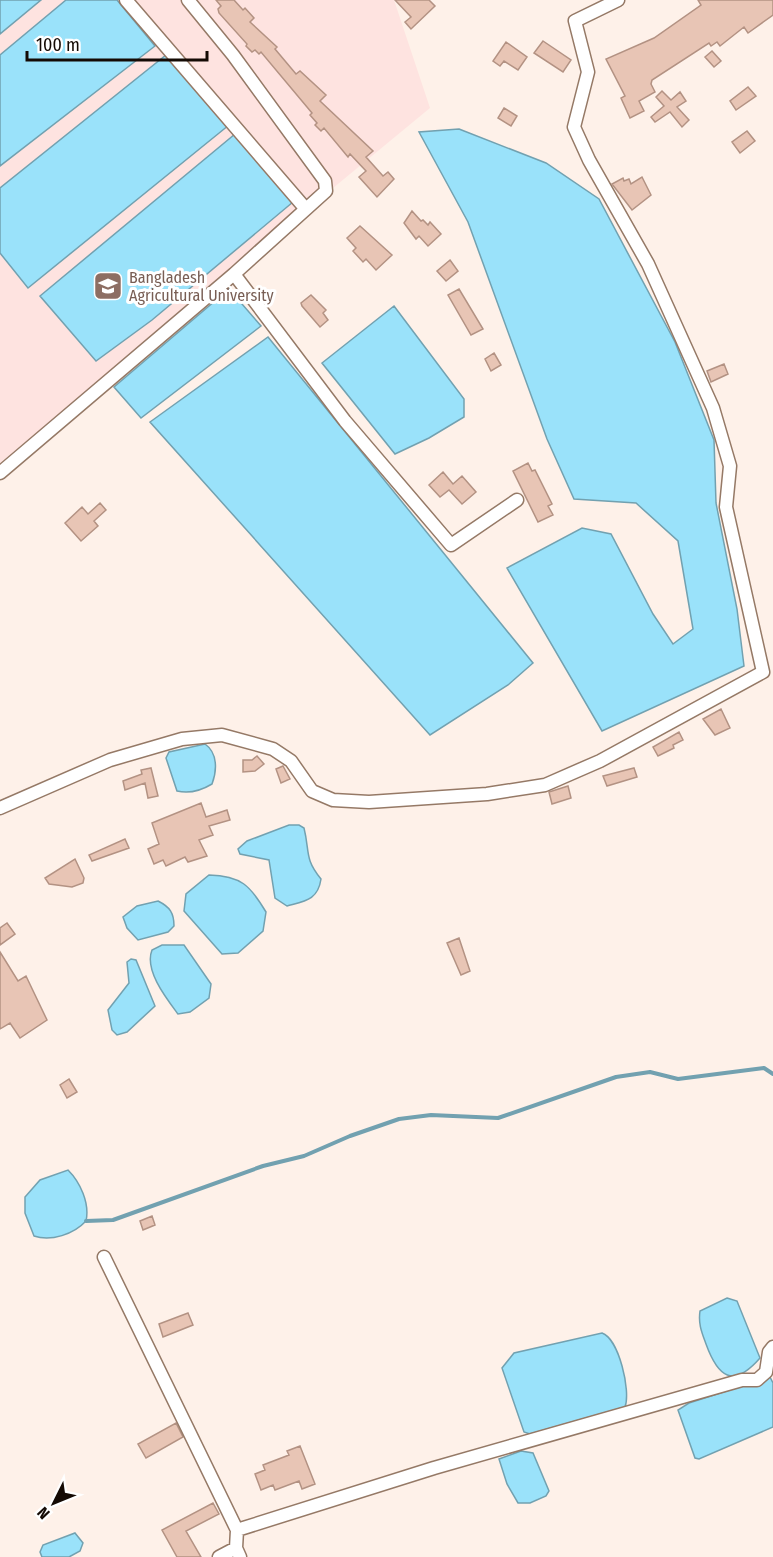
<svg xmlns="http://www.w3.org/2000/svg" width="773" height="1557" font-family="'Fira Sans Condensed',sans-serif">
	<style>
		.education { fill: #fee3e0 }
		.water { fill: #9ae2fa; stroke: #72a1b0; stroke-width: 1.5 }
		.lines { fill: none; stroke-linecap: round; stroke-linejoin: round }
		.stream { stroke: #72a1b0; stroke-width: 4 }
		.building { fill: #e8c5b5; stroke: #b39283; stroke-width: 1.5 }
		.minor-casing { stroke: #957966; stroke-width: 15 }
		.minor { stroke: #fff; stroke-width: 12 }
		.labels { text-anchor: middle; stroke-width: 6; stroke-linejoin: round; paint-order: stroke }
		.education-label { font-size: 16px; fill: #785e54; stroke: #fff; text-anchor: start }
	</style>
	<rect width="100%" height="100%" fill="#fef1e9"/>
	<path class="education" d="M0 0H394L430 108 0 463Z"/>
	<path class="water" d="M0 0H41L0 34Z
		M66 0H117L155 46 0 166V55Z
		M166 55 229 125 28 288 0 253V188Z
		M459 129 546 163 599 199 675 342 714 440 716 503 737 609 744 666 602 731 507 568 582 528 611 534 653 614 673 644 693 629 678 541 636 503 574 499 547 439 468 222 419 132Z
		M235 134 293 202 152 320 96 361 40 296Z
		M229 289 261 326 141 418 114 387Z
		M394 306 464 399V417L429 438 395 454 322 363Z
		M268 337 533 663 508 685 430 735 150 422Z
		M205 744C218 753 217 771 212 784 202 790 189 794 177 791L166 758 169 752Z
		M289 825H299L304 828C310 852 304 858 321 879 318 900 305 901 287 906L275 898 269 860 240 854 238 849 247 841Z
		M209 875C241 876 250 885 266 912L263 931 238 953 222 954 184 911 186 894Z
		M158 901C170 907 174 913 174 926L168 932 138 940 127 928 123 917 137 906Z
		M162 945H184L211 984 209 998 190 1012 178 1014C166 998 144 970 152 950Z
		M131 959 136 960 155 1006 127 1032 117 1035 112 1030 108 1010 129 983 127 962Z
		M68 1170C80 1182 90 1203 86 1221 74 1234 51 1242 34 1236L25 1213V1197L40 1180Z
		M727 1298 737 1301 760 1358C733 1389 718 1377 706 1344 702 1333 698 1324 700 1311Z
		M602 1333C619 1339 631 1391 625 1407L530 1434 524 1432 502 1368 514 1353Z
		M770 1377 773 1383V1427L699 1459 695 1458 678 1410 689 1403Z
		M521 1451 533 1453 549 1491 546 1496 530 1503H518L507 1484 499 1459Z
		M75 1533 83 1543 80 1551 69 1557H42L40 1552 43 1545Z"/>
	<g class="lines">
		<path class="stream" d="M86 1221 113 1220 263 1166 304 1156 350 1136 399 1119 431 1115 498 1118 616 1077 650 1072 678 1079 764 1068 773 1074"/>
	</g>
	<path class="building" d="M216 0H234L243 10 245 8 254 18 250 22 277 47 275 49 296 74 300 71 326 95 320 101 373 151 366 157 383 176 388 172 394 179 377 197 359 177 366 171 350 154 348 157 324 128 321 131 315 125 317 123 310 115 312 113 261 52 259 54 255 50 252 52 246 46 247 44 219 13 218 9 221 6Z
		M395 0H429L435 6 411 29 405 22 411 17Z
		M698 0H773V15L748 33 744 27 720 46 717 42 711 46 709 43 652 80 651 84 655 92 639 101 644 111 630 118 621 98 625 96 606 59 654 38 701 5Z
		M543 41 571 60 563 72 534 53Z
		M506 42 527 57 518 70 504 61 500 66 493 61Z
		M712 51 721 61 714 67 705 57Z
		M748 87 756 96 736 110 730 101Z
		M662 91 671 100 680 92 686 101 677 107 689 120 682 127 670 112 655 122 651 117 664 106 656 97Z
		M504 108 517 116 511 126 498 118Z
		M747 131 755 141 740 153 732 142Z
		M642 177 651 195 632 210 612 184 623 178 624 181 629 179 631 184Z
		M412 211 421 221 423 220 428 225 430 222 441 234 428 246 419 236 416 239 404 223Z
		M360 226 392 255 376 270 366 259 363 262 353 251 356 248 347 238Z
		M450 260 458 271 446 281 437 271Z
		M459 289 483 329 471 335 448 295Z
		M311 295 326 310 323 313 328 320 320 327 302 306 301 303Z
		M494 353 501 365 491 371 485 359Z
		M724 364 728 374 711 382 707 371Z
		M528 463 532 471 535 470 552 504 548 506 553 515 538 522 513 471Z
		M443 472 453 484 462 476 476 492 462 504 449 490 440 497 429 485Z
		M100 503 106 510 94 521 98 526 81 541 65 523 82 507 88 514Z
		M721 709 730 728 715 735 703 719Z
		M679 732 683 740 673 745 674 748 658 756 653 747Z
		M257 756 264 764 255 771 243 772V760H252Z
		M283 766 290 779 281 783 276 769Z
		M151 768 158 796 148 798 145 783 125 790 123 781 142 774 141 770Z
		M634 768 637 777 607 786 603 776Z
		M568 786 571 798 552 804 549 792Z
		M201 803 206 817 227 810 230 820 209 826 213 835 199 840 207 856 188 862 185 857 166 866 163 860 154 864 148 849 159 844 152 823Z
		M125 839 129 848 92 861 89 855Z
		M75 859 84 878 83 883 72 887 49 884 45 878Z
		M7 923 15 934 0 945V928Z
		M459 938 470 971 461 975 447 943Z
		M0 952 18 981 26 976 47 1020 20 1038 10 1023 0 1029Z
		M69 1079 77 1092 67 1098 60 1085Z
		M152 1216 155 1225 143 1230 140 1221Z
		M188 1313 193 1325 163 1337 159 1324Z
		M176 1423 183 1437 146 1458 138 1444Z
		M300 1446 315 1484 302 1489 299 1481 275 1490 273 1485 261 1490 255 1474 265 1470 263 1465 289 1455 287 1451Z
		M213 1503 219 1514 186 1531 201 1557H177L162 1530Z"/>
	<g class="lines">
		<g class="minor-casing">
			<path id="minor" d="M126 0 305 208
				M234 274 345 421 451 545 517 500
				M0 473 234 274 326 191 325 181 233 55 188 0
				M0 808 110 760 182 739 222 735 273 749 291 761 312 791 333 800 369 802 487 794 545 785 600 761 763 672 726 507 730 466 713 408 648 264 589 160 574 127 588 72 575 21 618 0
				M104 1257 237 1530 236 1548 240 1557
				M237 1530 434 1468 742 1380H757L766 1372 769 1352 773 1347
				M219 1557 236 1548"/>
		</g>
		<use href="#minor" class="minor"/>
	</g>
	<defs>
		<g id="university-square" transform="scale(1.5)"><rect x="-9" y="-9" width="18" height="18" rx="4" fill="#8d6e63" stroke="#fff"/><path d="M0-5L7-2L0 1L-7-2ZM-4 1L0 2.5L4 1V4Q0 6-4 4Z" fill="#fff"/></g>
	</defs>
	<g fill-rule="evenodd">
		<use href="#university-square" x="108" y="286"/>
	</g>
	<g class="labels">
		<g class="education-label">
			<text x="129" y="283">Bangladesh<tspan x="129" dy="18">Agricultural University</tspan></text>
		</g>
	</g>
	<g transform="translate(54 1503) rotate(227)" stroke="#ffffff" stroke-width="4.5" paint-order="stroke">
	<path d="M0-4.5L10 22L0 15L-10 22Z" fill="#140a04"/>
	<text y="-9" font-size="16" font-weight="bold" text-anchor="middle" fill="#140a04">N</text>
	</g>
	<path d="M27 51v9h180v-9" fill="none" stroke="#140a04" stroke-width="3"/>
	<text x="36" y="51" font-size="18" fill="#140a04" stroke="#ffffff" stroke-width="4.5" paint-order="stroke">100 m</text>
</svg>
